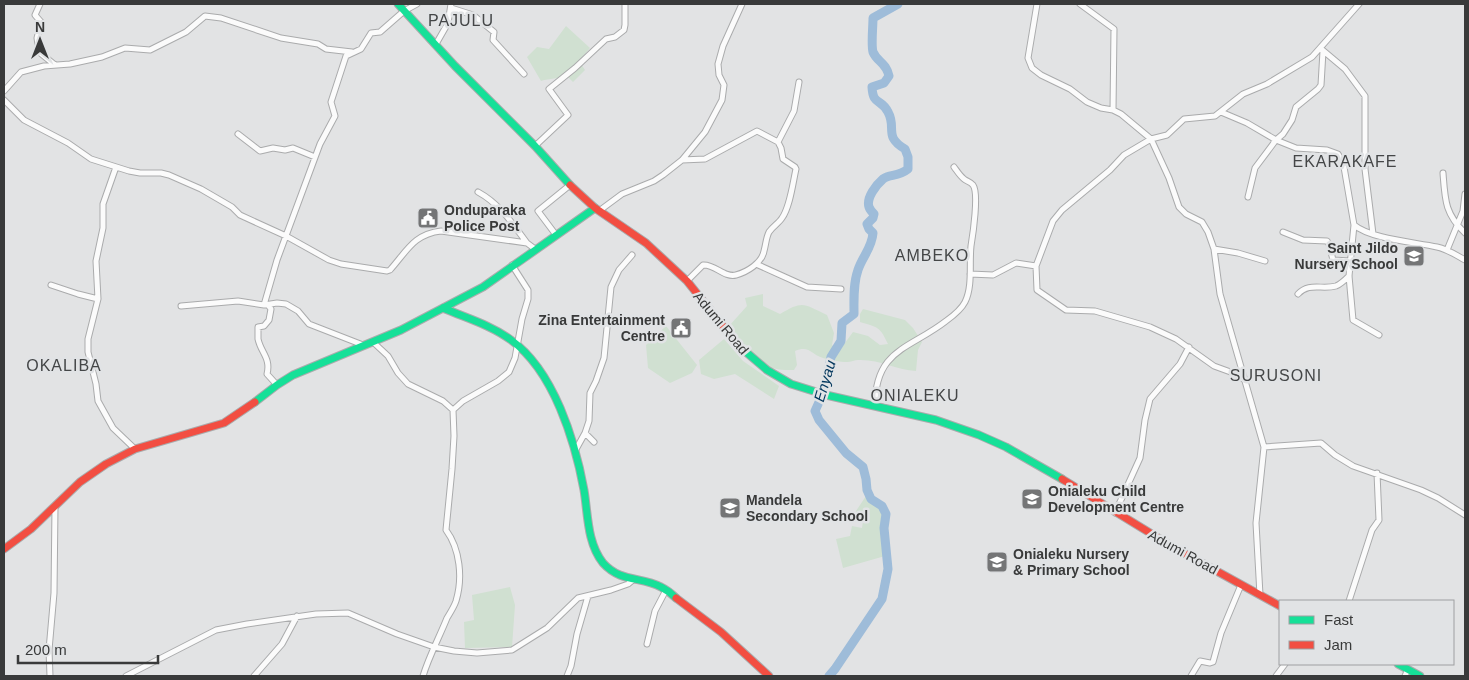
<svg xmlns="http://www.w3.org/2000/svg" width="1469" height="680" font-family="Helvetica,sans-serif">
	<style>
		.green { fill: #d0e0d1 }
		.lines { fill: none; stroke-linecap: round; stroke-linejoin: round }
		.river { stroke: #9ebcd9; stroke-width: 9 }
		.street-casing { stroke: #aaabac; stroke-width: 7 }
		.fast-casing { stroke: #aaabac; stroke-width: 9 }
		.jam-casing { stroke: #aaabac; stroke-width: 9 }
		.street { stroke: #fbfbfb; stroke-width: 5 }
		.fast { stroke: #16e098; stroke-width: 7 }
		.jam { stroke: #f24e42; stroke-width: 7 }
		.labels { text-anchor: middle; stroke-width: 5; stroke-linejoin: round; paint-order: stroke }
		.poi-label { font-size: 14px; font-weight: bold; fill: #393a3a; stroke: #e1e3e5; text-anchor: start }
		.street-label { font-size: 14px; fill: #393a3a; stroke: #e1e3e5 }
		.water-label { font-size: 15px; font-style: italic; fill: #03375d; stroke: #e1e3e5 }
		.quarter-label { font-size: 16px; letter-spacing: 1px; fill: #444647; stroke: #e1e3e5 }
	</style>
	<rect width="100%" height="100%" fill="#e2e3e4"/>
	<path class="green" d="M566 26 590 48 579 61 585 70 573 82 567 76C558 79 550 78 541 81L527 57 537 47 549 49Z
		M763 294V306L780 314C804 300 803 304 827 315L834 333 832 345 839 351 853 332 868 336 880 345 888 344C880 327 878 327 860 322V314L863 309 905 320 913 328 922 342 918 350 916 371C897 370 879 359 858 360 855 360 851 362 847 362 840 362 830 360 823 358 811 355 810 345 795 351L797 365 794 370C770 371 758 364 743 346 737 340 732 334 729 326L747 306 745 298Z
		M666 326 697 365 692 373 670 383 648 368 646 345Z
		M724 339 743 361 779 386 774 399 735 374 714 379 701 374 699 360Z
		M866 496 879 507 883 516 881 528 885 556 843 568 836 539 850 536 852 526 862 528 863 521 854 514Z
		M510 587 515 605 512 647 465 648 464 622 474 620 472 595Z"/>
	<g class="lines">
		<path class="river" d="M829 676 835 669 882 599 888 569 884 528 886 514 882 506 871 499 867 490 866 479 863 467 846 453 819 420 815 411 824 391 831 357 841 341 842 323 854 314C854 300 853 284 858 270 862 257 872 248 873 233L869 229 867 224 873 218 874 214C872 212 870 210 869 207 866 198 876 185 883 179 890 174 898 177 908 169V157L905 149C883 136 897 128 888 112 881 98 873 106 872 87L884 83 889 76C886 62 877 62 873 52 871 45 873 27 873 18L898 4"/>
		<g class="street-casing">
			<path id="street" d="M40 4 35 15 41 22 37 38 39 52 55 65
				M1037 4 1028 58 1032 68 1041 75 1070 89 1087 102 1101 108 1113 110
				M1080 4 1114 29 1113 110 1121 114 1151 139 1167 135 1184 119 1215 116 1243 94 1267 84 1312 57 1359 4
				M451 8 473 15 494 32 493 40 524 74
				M436 44 448 23 451 4
				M1320 48 1345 69 1365 96V169L1373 234
				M4 91 21 72 44 66 70 64 102 57 125 48 150 50 186 32 205 16 221 18 281 38 318 44 326 49 352 52
				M4 100 24 120 68 143 91 159 129 171 140 173H161L169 175 201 189 232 207 240 215 286 236 329 260 341 264 387 271 390 270C407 251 414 234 441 231L527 243 535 249
				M1221 112 1247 123 1276 140 1283 134 1292 120 1296 107 1318 89 1321 85 1323 51
				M238 134 260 151 273 148 285 150 293 148 315 157
				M535 146 568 115 549 89 575 68 606 39 615 37 624 30 625 25V4
				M682 160 705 159 757 131 778 142
				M116 167 103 204V228L96 261 98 299 88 339V352L96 384 98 401 113 428 135 449
				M1443 173C1445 200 1445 214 1465 233
				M478 192C500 204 512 223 527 243
				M1248 197 1255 168 1276 140 1296 148 1327 150 1338 154 1342 161 1344 167 1354 225C1371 239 1414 242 1437 247 1447 249 1456 255 1465 260
				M599 211 622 194 654 181 663 175 682 160 705 132 722 100 724 85 719 75 718 64 723 46 742 4
				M1354 225 1349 276 1353 320 1379 335
				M1283 232 1303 240 1327 241 1329 244 1333 260 1350 261
				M556 235 538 211 570 185
				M1214 249 1238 253 1265 261
				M1447 250 1463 211 1465 194
				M756 264 807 287 841 289
				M1036 266 1037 290 1066 310 1095 311 1150 327 1176 339 1214 366 1236 374 1243 379
				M970 274 993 275 1016 263 1036 266 1053 221 1062 210 1110 170 1124 155 1151 139 1169 178 1179 207 1186 214 1202 222 1208 232 1214 249 1220 294 1264 447
				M687 281 703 265C715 264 724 278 736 275 747 272 762 263 764 251 766 244 766 238 769 232 773 226 779 223 782 218 790 207 793 182 796 169L795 167 783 159 781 148 778 142 794 111 799 82
				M51 285 78 294 98 299
				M1298 294C1309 282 1322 290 1336 286 1341 284 1345 280 1349 276
				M264 305 277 260 320 144 335 116 331 102 346 56 361 49 371 33 380 32 404 11 417 4
				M265 305H268L271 309 269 320 264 326 258 327C258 331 258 335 258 339 261 353 271 358 267 374L277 385
				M181 306 238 301 264 305 277 303 286 304 298 311 309 324 363 345
				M373 342 388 356 398 373 408 384 443 401 453 410
				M875 406C875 349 910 349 946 321 953 316 961 310 965 302 973 286 969 263 971 246 973 234 979 193 973 185 971 182 966 181 964 179 960 176 957 171 954 167
				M585 433 594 442
				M575 451 585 433 589 421 590 393 596 381 604 358 611 287 619 270 632 255
				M1115 513 1140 458 1145 420 1150 399 1180 364 1189 347
				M1260 595 1256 523 1264 447 1321 443 1335 455 1353 466 1421 490 1438 498 1465 515
				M1349 601 1372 530 1379 520 1377 473
				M647 644 655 611 666 590
				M50 676 49 650 54 593 55 507
				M126 676 216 630 247 624 316 614 348 613 397 634 434 647 454 651 477 653 512 650 547 628 578 598 611 590 628 584 634 579
				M254 676 282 644 297 616
				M423 676C429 656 439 638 447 618 450 613 454 607 456 601 463 578 460 549 446 530L452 469 454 436 453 410 463 401 498 381 509 372 515 358 522 319 528 299V290L512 265
				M567 676 571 666 577 634 588 596
				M1191 676 1200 661 1210 663 1213 662 1221 633 1241 585
				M1276 676 1285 664
				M1405 676 1408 669"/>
		</g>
		<g class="fast-casing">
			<path id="fast" d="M398 4 455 66 535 146 570 185
				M443 308C466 318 491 325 511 340 554 371 575 441 584 490 588 514 587 543 603 563 621 583 641 576 661 587 667 590 672 594 676 598
				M739 346 767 370 791 384 826 395 936 420 979 435 1006 447 1062 479
				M255 402 277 385 293 375 401 330 483 287 595 208
				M1398 664 1420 676"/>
		</g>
		<g class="jam-casing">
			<path id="jam" d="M570 185 595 208 646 243 687 281 739 346
				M1062 479 1173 547 1280 606
				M4 549 31 529 80 482 106 464 135 449 224 423 255 402
				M676 598 721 632 769 676"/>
		</g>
		<use href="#street" class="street"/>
		<use href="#fast" class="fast"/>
		<use href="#jam" class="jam"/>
	</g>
	<defs>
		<g id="civic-square" transform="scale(1.125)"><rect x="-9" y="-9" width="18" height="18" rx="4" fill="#747576" stroke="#e1e3e5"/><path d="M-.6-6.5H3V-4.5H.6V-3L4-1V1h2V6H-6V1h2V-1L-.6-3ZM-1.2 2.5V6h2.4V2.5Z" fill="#fff"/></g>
		<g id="school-square" transform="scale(1.125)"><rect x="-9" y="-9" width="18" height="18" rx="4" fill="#747576" stroke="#e1e3e5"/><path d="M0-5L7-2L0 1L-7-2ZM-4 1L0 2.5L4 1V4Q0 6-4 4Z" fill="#fff"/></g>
	</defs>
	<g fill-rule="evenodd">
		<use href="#civic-square" x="428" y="218"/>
		<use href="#school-square" x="1414" y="256"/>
		<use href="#civic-square" x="681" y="328"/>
		<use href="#school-square" x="1032" y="499"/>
		<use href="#school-square" x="730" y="508"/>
		<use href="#school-square" x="997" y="562"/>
	</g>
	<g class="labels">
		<g class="poi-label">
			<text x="444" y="215">Onduparaka<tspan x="444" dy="16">Police Post</tspan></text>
			<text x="1398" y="253" text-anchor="end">Saint Jildo<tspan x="1398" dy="16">Nursery School</tspan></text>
			<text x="665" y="325" text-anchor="end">Zina Entertainment<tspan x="665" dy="16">Centre</tspan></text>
			<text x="1048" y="496">Onialeku Child<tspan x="1048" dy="16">Development Centre</tspan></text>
			<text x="746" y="505">Mandela<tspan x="746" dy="16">Secondary School</tspan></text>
			<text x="1013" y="559">Onialeku Nursery<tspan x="1013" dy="16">&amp; Primary School</tspan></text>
		</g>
		<g class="street-label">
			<text transform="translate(721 323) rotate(50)" y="5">Adumi Road</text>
			<text transform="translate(1183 552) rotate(29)" y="5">Adumi Road</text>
		</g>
		<g class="water-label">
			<text transform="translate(825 381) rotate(-73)" y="5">Enyau</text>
		</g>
		<g class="quarter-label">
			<text x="461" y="26">PAJULU</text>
			<text x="1345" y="167">EKARAKAFE</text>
			<text x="932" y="261">AMBEKO</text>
			<text x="64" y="371">OKALIBA</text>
			<text x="1276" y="381">SURUSONI</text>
			<text x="915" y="401">ONIALEKU</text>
		</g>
	</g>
	<rect width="1469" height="680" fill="none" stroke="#393a3a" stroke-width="10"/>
	<rect x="1279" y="600" width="175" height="65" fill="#e1e3e5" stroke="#9e9fa1"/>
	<rect x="1289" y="616" width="25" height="8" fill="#16e098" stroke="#9e9fa1"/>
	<text x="1324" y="625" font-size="15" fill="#393a3a">Fast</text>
	<rect x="1289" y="641" width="25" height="8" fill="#f24e42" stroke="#9e9fa1"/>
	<text x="1324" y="650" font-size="15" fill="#393a3a">Jam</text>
	<g transform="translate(40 40)" stroke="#e1e3e5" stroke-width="4" paint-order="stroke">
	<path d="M0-4L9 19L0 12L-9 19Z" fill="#393a3a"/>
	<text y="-8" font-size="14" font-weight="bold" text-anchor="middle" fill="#393a3a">N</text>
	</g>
	<path d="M18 655v8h140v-8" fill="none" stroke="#393a3a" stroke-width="2.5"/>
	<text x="25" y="655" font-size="15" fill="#393a3a" stroke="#e1e3e5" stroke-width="4" paint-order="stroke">200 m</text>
</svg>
